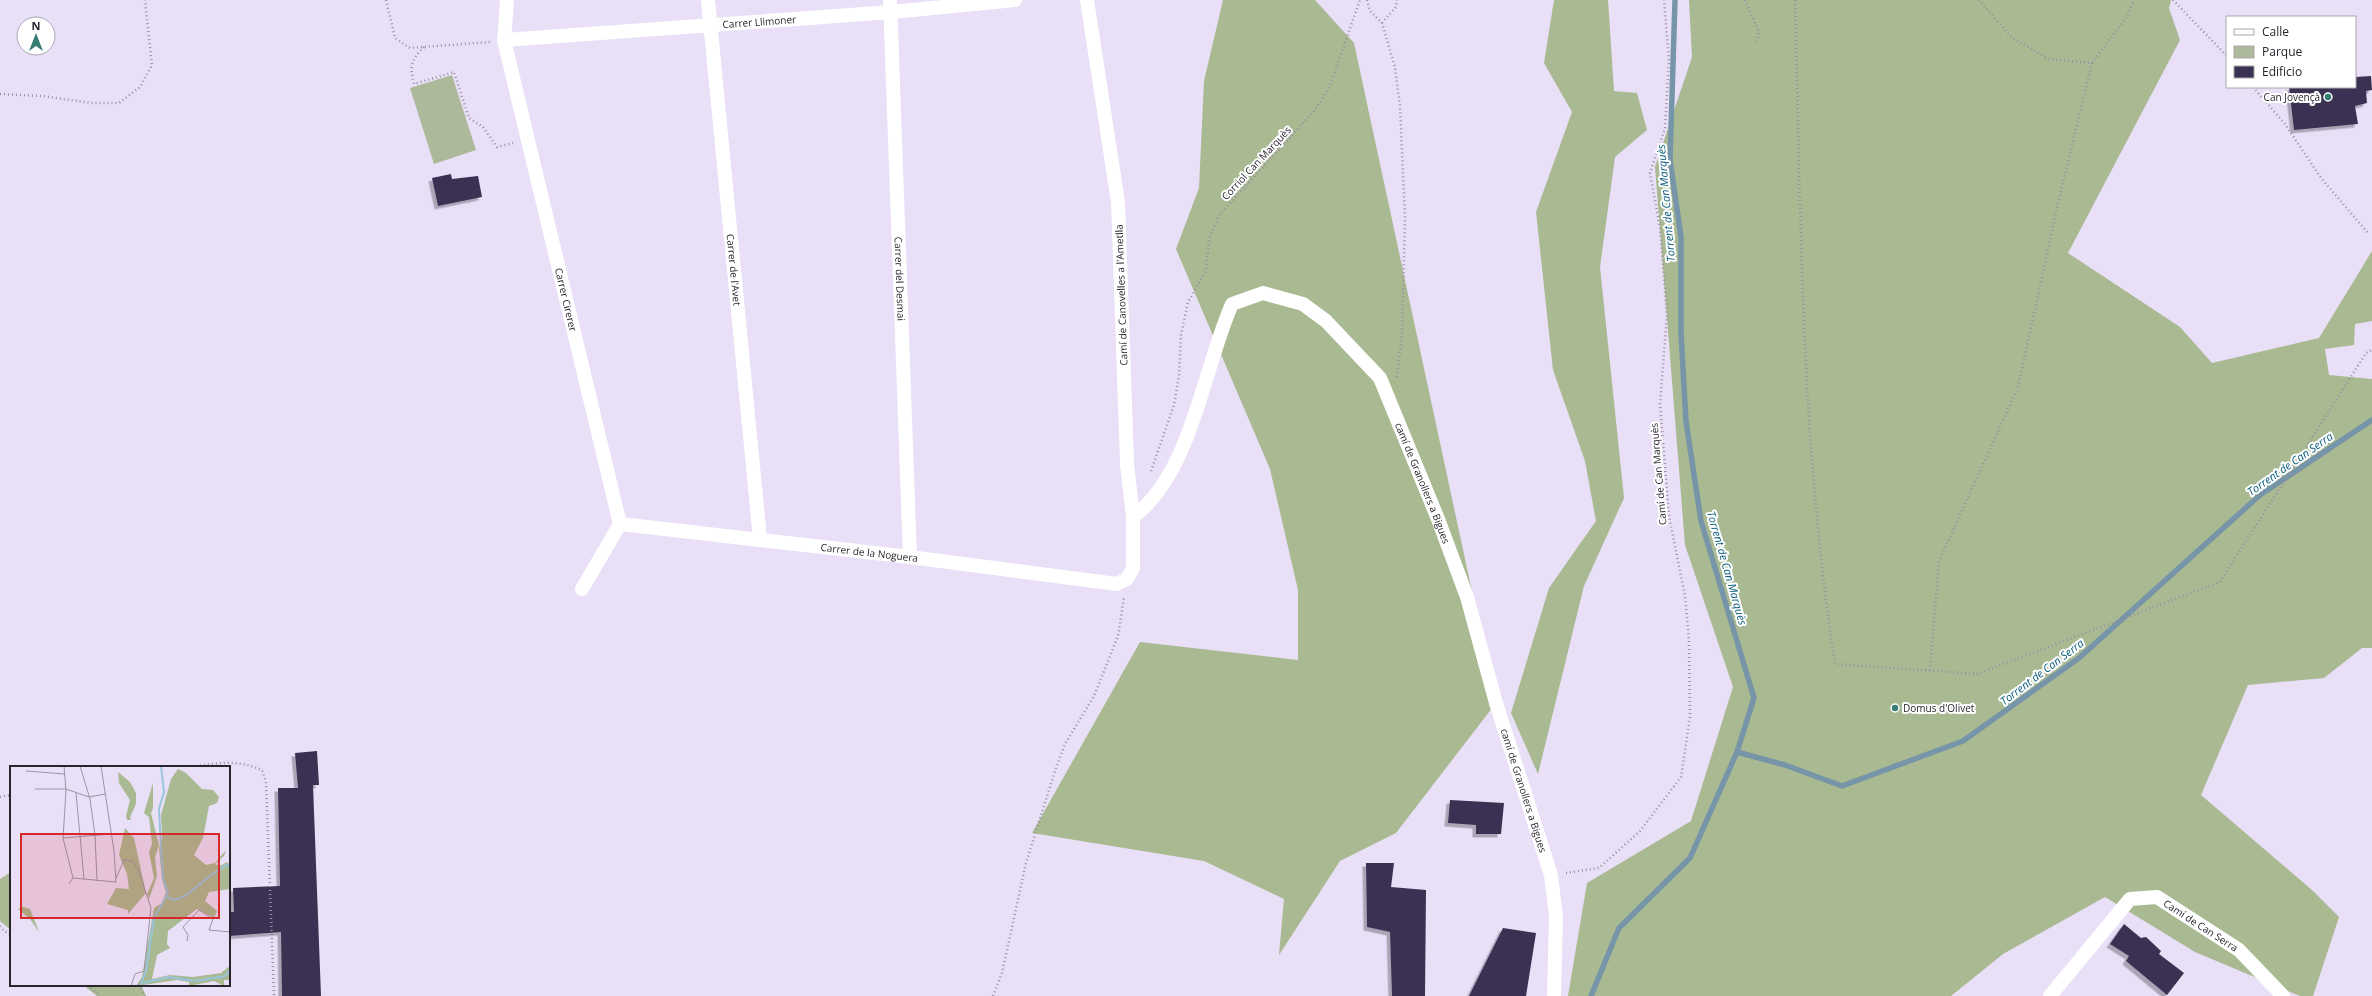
<svg xmlns="http://www.w3.org/2000/svg" width="2372" height="996" font-family="'Open Sans',sans-serif">
	<style>
		.green { fill: #adb99b }
		.forest { fill: #a9b991 }
		.lines { fill: none; stroke-linecap: round; stroke-linejoin: round }
		.stream { stroke: #7695a8; stroke-width: 5.5 }
		.building { fill: #3b3252; filter: url(#shadow) }
		.path { stroke: #9890a2; stroke-width: 2.5; stroke-dasharray: 1 3; stroke-linecap: butt }
		.minor { stroke: #fff; stroke-width: 14 }
		.poi-dot { fill: #377d74; stroke: #fff; stroke-width: 1.5 }
		.labels { text-anchor: middle; stroke-width: 4; stroke-linejoin: round; paint-order: stroke }
		.street-label { font-size: 10px; fill: #28242d; stroke: #fff }
		.poi-label { font-size: 10px; fill: #28242d; stroke: #fff; text-anchor: end }
		.water-label { font-size: 11px; font-style: italic; fill: #075b7b; stroke: #fff }
		.inset-river { fill: none; stroke: #98c5dc; stroke-width: 2 }
		.inset-road { fill: none; stroke: #9c94a6; stroke-width: 1 }
		.view { fill: #d62828; fill-opacity: 0.15; stroke: #d62828; stroke-width: 2 }
		.inset-edge { fill: none; stroke: #28242d; stroke-width: 2 }
	</style>
	<defs>
		<filter id="shadow"><feDropShadow dx="-3.5" dy="3.5" stdDeviation="0" flood-color="#0004"/></filter>
	</defs>
	<rect width="100%" height="100%" fill="#e9dff7"/>
	<path class="green" d="M452 75 476 150 434 164 410 88Z"/>
	<path class="forest" d="M1223 0H1315L1354 43 1496 703 1396 833 1340 861 1279 955 1284 899 1204 861 1032 833 1140 642 1298 660V590L1270 469 1176 249 1199 188 1204 81Z
		M1554 0H1608L1614 91 1637 93 1647 130 1615 157 1600 267 1624 498 1584 586 1538 774 1511 713 1549 588 1596 521 1585 461 1553 370 1536 212 1572 112 1544 63Z
		M1689 0H2171L2169 8 2180 40 2068 253 2180 327 2212 363 2319 338 2372 251V321L2355 324 2354 345 2325 349 2329 375 2372 379V648H2362L2324 678 2248 685 2201 795 2312 890 2339 917 2313 996H2300L2195 952 2105 897 2003 954 1951 996H1568L1587 883 1691 821 1733 687 1685 545 1655 167 1692 57Z
		M11 872V930L0 921V879Z
		M83 985H141L146 996H97Z"/>
	<g class="lines">
		<path class="stream" d="M1737 752 1785 765 1842 786 1963 741 2079 658 2260 495 2372 420
			M1591 996 1619 928 1690 858 1737 752 1754 698 1701 521 1686 421 1681 334V237L1670 160 1675 0"/>
	</g>
	<path class="building" d="M2371 76 2372 90 2366 91 2367 103 2355 106 2358 124 2294 130 2289 87H2355V77Z
		M451 174 452 179 478 176 482 197 438 206 432 178Z
		M317 751 319 785H313L321 996H282L281 932 229 936V912H234L233 888 280 886 278 788H298L295 753Z
		M1450 800 1504 803 1501 834H1476V825L1448 823Z
		M1366 863H1394L1391 887 1426 890 1425 996H1392L1390 932 1367 927Z
		M2124 924 2141 938 2146 937 2161 951 2159 954 2184 973 2167 995 2126 961 2129 956 2110 944Z
		M1503 928 1536 933 1526 996H1469Z"/>
	<g class="lines">
		<path class="path" d="M386 0 395 38 410 48 490 42
			M1367 0 1370 11 1382 23 1395 67 1400 107 1405 218 1402 334 1397 377
			M1745 0 1759 32 1757 42
			M1795 0C1801 222 1801 445 1835 664L1977 674 2220 582 2366 353 2372 350
			M1979 0 2011 37 2049 59 2092 63 2126 18 2134 0
			M2173 0 2227 56
			M1382 23 1396 7 1397 0
			M424 47C410 61 410 66 414 84L454 72 469 118 483 127 497 147 513 143
			M2253 87 2285 124 2321 178 2368 233
			M0 94 42 96 92 103H119L140 87 152 65 145 0
			M1151 471 1174 405 1179 375 1181 335 1188 302 1206 271 1209 238 1220 214 1314 111 1329 88 1360 0
			M1930 670 1939 561 2018 387 2059 199 2092 63
			M192 767C218 763 236 759 262 770L266 782 274 996
			M0 797 11 795
			M1566 873 1599 868 1640 831 1681 777 1690 717 1689 640 1685 596 1669 516 1660 404 1667 315 1660 228 1650 173 1665 128 1669 60 1664 0
			M0 926 3 930 11 935
			M88 985 100 996
			M139 985 145 996
			M993 996 1002 973 1026 863 1055 771 1065 744 1094 696 1118 636 1124 597"/>
		<g class="minor">
			<path id="s1" d="M507 0 504 40 620 524 582 589"/>
			<path id="s2" d="M708 0 760 539"/>
			<path id="s3" d="M890 0 910 557"/>
			<path id="s4" d="M504 40 892 12 1015 0"/>
			<path id="s5" d="M1133 517C1192 473 1203 369 1232 304L1263 293 1303 304 1326 321 1380 378 1438 519 1467 597 1496 703 1551 875 1556 917 1554 996"/>
			<path id="s6" d="M620 524 910 557 1117 584 1127 579 1133 568V517L1127 464 1118 202 1087 0"/>
			<path id="s7" d="M2050 996 2130 899 2157 897 2239 950 2283 996"/>
		</g>
	</g>
	<g class="poi-dot">
		<circle cx="2328" cy="97" r="4"/>
		<circle cx="1895" cy="708" r="4"/>
	</g>
	<g class="labels">
		<g class="street-label">
			<text dy="4" stroke="none"><textPath href="#s4" startOffset="256">Carrer Llimoner</textPath></text>
			<text transform="translate(1256 163) rotate(-47)" y="4">Corriol Can Marquès</text>
			<text dy="4" stroke="none"><textPath href="#s2" startOffset="271">Carrer de l'Avet</textPath></text>
			<text dy="4" stroke="none"><textPath href="#s3" startOffset="279">Carrer del Desmai</textPath></text>
			<text transform="translate(1121 295) rotate(-92)" y="4">Camí de Canovelles a l'Ametlla</text>
			<text dy="4" stroke="none"><textPath href="#s1" startOffset="307">Carrer Cirerer</textPath></text>
			<text transform="translate(1658 474) rotate(-95)" y="4">Camí de Can Marquès</text>
			<text dy="4" stroke="none"><textPath href="#s5" startOffset="533">camí de Granollers a Bigues</textPath></text>
			<text dy="4" stroke="none"><textPath href="#s6" startOffset="251">Carrer de la Noguera</textPath></text>
			<text dy="4" stroke="none"><textPath href="#s5" startOffset="857">camí de Granollers a Bigues</textPath></text>
			<text dy="4" stroke="none"><textPath href="#s7" startOffset="205">Camí de Can Serra</textPath></text>
		</g>
		<g class="poi-label">
			<text x="2320" y="101">Can Jovençà</text>
			<text x="1903" y="712" text-anchor="start">Domus d'Olivet</text>
		</g>
		<g class="water-label">
			<text transform="translate(1666 203) rotate(-95)" y="4">Torrent de Can Marquès</text>
			<text transform="translate(2290 464) rotate(-35)" y="4">Torrent de Can Serra</text>
			<text transform="translate(1727 568) rotate(74)" y="4">Torrent de Can Marquès</text>
			<text transform="translate(2042 672) rotate(-37)" y="4">Torrent de Can Serra</text>
		</g>
	</g>
	<g transform="translate(10 766)">
		<rect width="220" height="220" fill="#e9dff7"/>
		<path d="M168 3 176 7 192 23 203 24 209 31 207 37 199 40 193 72 184 89 196 99 205 97 216 84 214 90 205 98 210 100 217 96 220 99V123L199 126 195 135 207 145 204 152 187 143 158 165 157 178 160 182 147 189 142 213 160 209 183 211 211 207 220 200V214H214V220L204 215 179 220V216L167 214 126 220 132 211 144 142 152 137 156 126 152 114 149 82 152 73 151 49 161 13ZM108 6 120 16 126 27V38L120 51 121 54H117L116 50 120 34 109 17ZM143 17V42L141 47 149 79 145 91 147 110 139 133 137 128 144 112 139 86 142 78 139 51 134 47ZM115 62 124 72 136 127 118 148V144L97 138 106 122 119 123 117 108 109 89ZM13 141 20 143 29 166 20 153 8 143Z" fill="#a9b991"/>
		<path class="inset-river" d="M157 131 165 134 175 130 200 110 216 99 220 100M133 217 159 211 185 215 215 210 220 204M130 220 136 205 144 152 158 127 153 112 151 82 149 43 154 26 151 0"/>
		<path class="inset-road" d="M54 0 56 25 53 72 63 112 59 118M70 0 80 33 85 69 87 115M16 5 55 8M25 23H56L79 31 95 28M66 27 74 113M53 72 101 68M63 112 106 116 104 85 91 0M106 112 114 94 122 95 128 103 141 142 134 205 125 208 121 220M177 175 178 169 173 161 189 144 203 153 199 164 220 166"/>
		<path class="view" d="M11 68H209V152H11Z"/>
		<rect width="220" height="220" class="inset-edge"/>
	</g>
	<rect x="2226" y="16" width="130" height="72" fill="#ffffff" stroke="#a9a7ab"/>
	<rect x="2234" y="29" width="20" height="6" fill="#ffffff" stroke="#a9a7ab"/>
	<text x="2262" y="36" font-size="12" fill="#28242d">Calle</text>
	<rect x="2234" y="46" width="20" height="12" fill="#adb99b" stroke="#a9a7ab"/>
	<text x="2262" y="56" font-size="12" fill="#28242d">Parque</text>
	<rect x="2234" y="66" width="20" height="12" fill="#3b3252" stroke="#a9a7ab"/>
	<text x="2262" y="76" font-size="12" fill="#28242d">Edificio</text>
	<g transform="translate(36 36)"><circle r="19" fill="#ffffff" stroke="#a9a7ab"/>
	<path d="M0-3L7 15L0 10L-7 15Z" fill="#377d74"/>
	<text y="-6" font-size="11" font-weight="bold" text-anchor="middle" fill="#28242d">N</text>
	</g>
</svg>
